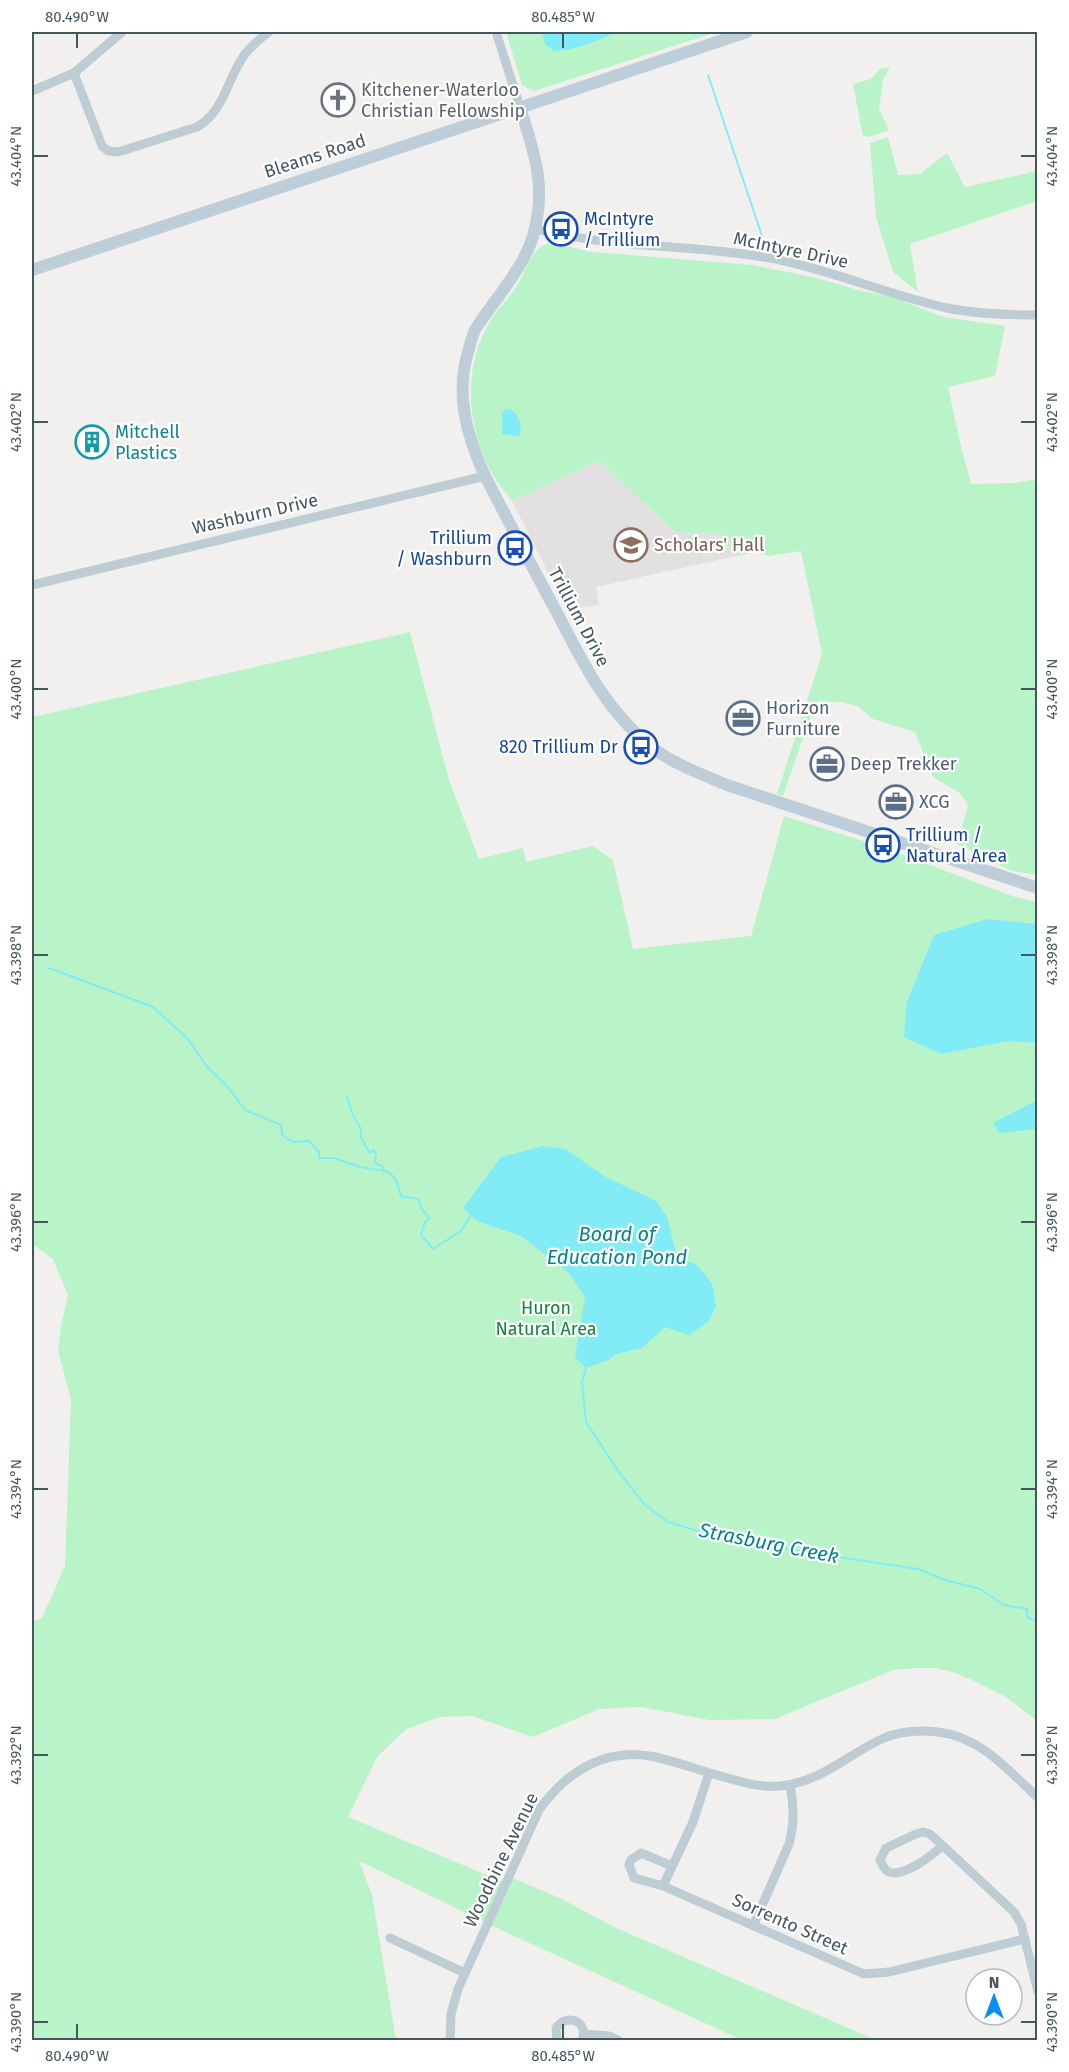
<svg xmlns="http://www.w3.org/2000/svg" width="1069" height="2072" font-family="'Fira Sans',sans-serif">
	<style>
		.education { fill: #e3e0e1 }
		.green { fill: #b9f4c8 }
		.water { fill: #81ecf5 }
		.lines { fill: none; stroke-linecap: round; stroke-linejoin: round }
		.stream { stroke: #81ecf5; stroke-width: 2 }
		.street { stroke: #beccd3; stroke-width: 9 }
		.secondary { stroke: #beced8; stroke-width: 12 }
		.ticks { fill: none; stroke: #45565f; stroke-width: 2 }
		.labels { text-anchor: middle; stroke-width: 4.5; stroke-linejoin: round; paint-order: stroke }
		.worship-label { font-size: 18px; fill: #5b616d; stroke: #fff; text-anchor: start }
		.street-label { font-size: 18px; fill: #45565f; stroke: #fff }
		.transit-label { font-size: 18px; fill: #164399; stroke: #fff; text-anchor: start }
		.culture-label { font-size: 18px; fill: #0d838f; stroke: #fff; text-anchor: start }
		.education-label { font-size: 18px; fill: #785e54; stroke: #fff; text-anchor: start }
		.service-label { font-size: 18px; fill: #4e5e75; stroke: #fff; text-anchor: start }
		.park-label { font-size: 18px; fill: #0d883b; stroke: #fff }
		.water-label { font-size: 20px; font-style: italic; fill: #04828d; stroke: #fff }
		.neatline { fill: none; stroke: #45565f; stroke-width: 2 }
		.ticks-label { font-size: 15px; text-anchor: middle; fill: #45565f }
	</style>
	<rect width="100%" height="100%" fill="#f2efef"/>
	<path class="education" d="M599 461 675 532 718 533 736 556 596 587 599 605 567 610 512 501Z"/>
	<path class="green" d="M506 32H717L534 91 522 85Z
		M890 67 883 80 879 109 889 130 869 137 863 136 853 84 871 79 880 69Z
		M888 137 898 175 920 174 947 153 965 187 1037 171V201L910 244 918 292 893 272 876 217 870 143Z
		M551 243 593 252 752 265 813 277 858 290 892 297 944 317 1005 326 995 376 948 387 959 438 971 484 1015 483 1037 479V875L1012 871 957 844 968 806 961 794 933 777 915 732 873 719 857 706 841 702 818 701 813 709 783 796 777 794 822 654 801 551 768 556 758 552 736 556 718 533 675 532 599 461 512 501C505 492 498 484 493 475 468 431 462 375 486 329 494 312 508 300 518 284 526 271 533 244 551 243Z
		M691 535 707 551 702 557 685 541Z
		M410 632 449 780 479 859 523 848 526 862 593 846 613 860 633 949 751 936 784 816 879 846 1015 897 1037 902V1721L1006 1697 972 1680 953 1672 935 1668H915L893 1670 775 1719 709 1720 642 1707 599 1709 533 1737 472 1716 439 1717 405 1730 377 1757 348 1817 501 1881 512 1878 560 1898 614 1927 876 2040H742L503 1931 359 1861 372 1895 396 2040H32V1622L42 1618 65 1566 71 1400 58 1351 61 1326 68 1295 53 1259 32 1244V717Z"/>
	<path class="water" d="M542 32H617C596 41 577 50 554 51L545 44Z
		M510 409C520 414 522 426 520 436L502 434V415L504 410Z
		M987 919 1037 924V1043L1009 1041 941 1054 904 1037 907 1002 934 935Z
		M1037 1100V1129L999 1133 993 1123Z
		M543 1146 566 1149 604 1176 656 1201 667 1217 677 1258 696 1264 712 1283 716 1306 709 1321 689 1335 665 1327 642 1348 616 1354 609 1360 586 1368 575 1357 585 1297 569 1273 521 1236 477 1221 463 1208 501 1157Z"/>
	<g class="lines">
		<path class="stream" d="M708 75 762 236
			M49 968 153 1007 188 1039 207 1067 228 1087 245 1110 281 1125 282 1135 293 1142 309 1141 319 1152V1158H334L360 1167 389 1172 396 1180 401 1196 418 1199 422 1210 430 1218 425 1222 421 1235 433 1249 461 1231 471 1215
			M347 1097 353 1115 361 1129V1138L370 1153 373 1150 376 1153 375 1163 382 1166 384 1171
			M586 1368 582 1382 586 1422 619 1472 645 1505 668 1522 732 1541 918 1569 945 1580 980 1589 1004 1605 1027 1609V1617L1038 1621"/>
		<path class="street" d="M496 32 520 107
			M74 73 102 146 108 151 118 152 197 127C225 111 227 78 245 54 252 45 261 38 269 32
			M32 91 74 73 122 32
			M535 229C615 249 699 244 780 260 836 272 890 295 947 308 976 314 1007 315 1038 315
			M32 585 485 476
			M942 1845C934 1855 902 1878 889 1872 884 1870 883 1865 880 1860L886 1848 916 1834 923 1832 930 1834 942 1845 1014 1912 1021 1924 1038 1992
			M672 1866 641 1853 631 1860 629 1865 634 1878 663 1886 864 1974 889 1972 1025 1939
			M663 1886 693 1822 709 1773
			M753 1926 789 1844C795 1823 794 1805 790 1785
			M390 1938 465 1973
			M584 2034 609 2036 618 2040
			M450 2040 451 2014 458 1989 539 1810C566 1772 606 1746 655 1757 678 1762 701 1771 724 1777 745 1783 765 1789 787 1785 825 1779 850 1753 884 1738 901 1731 920 1730 938 1732 981 1737 1008 1770 1038 1798
			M557 2040 556 2028C568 2012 589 2022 582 2040"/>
		<path class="secondary" d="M520 107C533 150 546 182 535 228 530 253 514 275 499 296 491 307 482 318 475 330 472 336 470 345 468 352 455 395 467 436 485 476 508 520 531 565 555 609 583 662 603 707 650 746 673 764 701 774 727 785L1038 888
			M32 270 747 32"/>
	</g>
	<path class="ticks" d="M77 33V48M563 33V48M33 156H48M1021 156H1036M33 422H48M1021 422H1036M33 689H48M1021 689H1036M33 955H48M1021 955H1036M33 1222H48M1021 1222H1036M33 1489H48M1021 1489H1036M33 1755H48M1021 1755H1036M33 2022H48M1021 2022H1036M77 2024V2039M563 2024V2039"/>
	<defs>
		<g id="church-ring" transform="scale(1.725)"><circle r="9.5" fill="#fff" stroke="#6b7280" stroke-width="1.5"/><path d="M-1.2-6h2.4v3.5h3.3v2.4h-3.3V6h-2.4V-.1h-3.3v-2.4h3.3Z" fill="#6b7280"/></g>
		<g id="bus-ring" transform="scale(1.725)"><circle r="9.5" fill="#fff" stroke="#1a4fb4" stroke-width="1.5"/><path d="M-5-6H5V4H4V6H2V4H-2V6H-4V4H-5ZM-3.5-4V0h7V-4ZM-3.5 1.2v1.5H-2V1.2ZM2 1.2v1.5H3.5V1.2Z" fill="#1a4fb4"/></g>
		<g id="building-ring" transform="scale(1.725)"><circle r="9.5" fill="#fff" stroke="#0f9aa8" stroke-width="1.5"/><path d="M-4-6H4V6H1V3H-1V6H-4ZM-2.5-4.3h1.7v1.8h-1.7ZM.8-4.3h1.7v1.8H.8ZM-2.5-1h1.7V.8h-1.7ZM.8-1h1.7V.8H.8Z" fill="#0f9aa8"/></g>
		<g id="school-ring" transform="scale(1.725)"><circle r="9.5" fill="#fff" stroke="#8d6e63" stroke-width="1.5"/><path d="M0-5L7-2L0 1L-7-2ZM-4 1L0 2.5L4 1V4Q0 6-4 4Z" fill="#8d6e63"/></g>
		<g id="office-ring" transform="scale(1.725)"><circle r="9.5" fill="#fff" stroke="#5c6f8a" stroke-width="1.5"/><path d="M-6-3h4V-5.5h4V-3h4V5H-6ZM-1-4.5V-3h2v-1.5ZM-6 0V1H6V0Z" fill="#5c6f8a"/></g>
	</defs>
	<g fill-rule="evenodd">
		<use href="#church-ring" x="338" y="100"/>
		<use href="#bus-ring" x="561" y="229"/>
		<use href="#building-ring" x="92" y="442"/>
		<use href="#school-ring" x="631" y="545"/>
		<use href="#bus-ring" x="515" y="548"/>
		<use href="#office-ring" x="743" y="718"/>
		<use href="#bus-ring" x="641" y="747"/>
		<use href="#office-ring" x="827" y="764"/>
		<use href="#office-ring" x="896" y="802"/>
		<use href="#bus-ring" x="883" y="845"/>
	</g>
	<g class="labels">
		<g class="worship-label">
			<text x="361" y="96">Kitchener-Waterloo<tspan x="361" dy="21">Christian Fellowship</tspan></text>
		</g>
		<g class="street-label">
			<text transform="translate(315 156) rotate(-18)" y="6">Bleams Road</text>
			<text transform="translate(791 250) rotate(12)" y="6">McIntyre Drive</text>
			<text transform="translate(255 514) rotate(-13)" y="6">Washburn Drive</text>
			<text transform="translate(579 617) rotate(62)" y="6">Trillium Drive</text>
			<text transform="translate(501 1860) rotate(-64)" y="6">Woodbine Avenue</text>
			<text transform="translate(790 1924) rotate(24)" y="6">Sorrento Street</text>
		</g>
		<g class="transit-label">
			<text x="584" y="225">McIntyre<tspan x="584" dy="21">/ Trillium</tspan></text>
			<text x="492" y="544" text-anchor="end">Trillium<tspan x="492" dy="21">/ Washburn</tspan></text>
			<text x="618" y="753" text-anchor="end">820 Trillium Dr</text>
			<text x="906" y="841">Trillium /<tspan x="906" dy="21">Natural Area</tspan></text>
		</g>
		<g class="culture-label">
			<text x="115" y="438">Mitchell<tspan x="115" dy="21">Plastics</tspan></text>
		</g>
		<g class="education-label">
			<text x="654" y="551">Scholars' Hall</text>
		</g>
		<g class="service-label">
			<text x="766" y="714">Horizon<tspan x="766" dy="21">Furniture</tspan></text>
			<text x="850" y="770">Deep Trekker</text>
			<text x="919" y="808">XCG</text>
		</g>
		<g class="park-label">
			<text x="546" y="1314">Huron<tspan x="546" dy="21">Natural Area</tspan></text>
		</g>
		<g class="water-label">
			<text x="617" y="1241">Board of<tspan x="617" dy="23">Education Pond</tspan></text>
			<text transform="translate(769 1543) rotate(11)" y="7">Strasburg Creek</text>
		</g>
	</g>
	<rect width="1069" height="2072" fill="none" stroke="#ffffff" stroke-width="66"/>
	<g transform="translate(994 1997)"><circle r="28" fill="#ffffff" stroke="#b5bbbf" stroke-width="1.5"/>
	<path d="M0-4.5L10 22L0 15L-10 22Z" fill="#068ef5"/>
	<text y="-9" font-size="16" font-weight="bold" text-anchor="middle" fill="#45565f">N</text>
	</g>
	<rect x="33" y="33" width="1003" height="2006" class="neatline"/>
	<g class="ticks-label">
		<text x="77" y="22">80.490°W</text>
		<text x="563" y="22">80.485°W</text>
		<text transform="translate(16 156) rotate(-90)" y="5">43.404°N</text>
		<text transform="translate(1052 156) rotate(-90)" y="5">43.404°N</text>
		<text transform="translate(16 422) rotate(-90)" y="5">43.402°N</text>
		<text transform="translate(1052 422) rotate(-90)" y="5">43.402°N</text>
		<text transform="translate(16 689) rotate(-90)" y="5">43.400°N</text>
		<text transform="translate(1052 689) rotate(-90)" y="5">43.400°N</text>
		<text transform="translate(16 955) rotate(-90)" y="5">43.398°N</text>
		<text transform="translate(1052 955) rotate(-90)" y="5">43.398°N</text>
		<text transform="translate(16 1222) rotate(-90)" y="5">43.396°N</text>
		<text transform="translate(1052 1222) rotate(-90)" y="5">43.396°N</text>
		<text transform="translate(16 1489) rotate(-90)" y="5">43.394°N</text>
		<text transform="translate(1052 1489) rotate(-90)" y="5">43.394°N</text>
		<text transform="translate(16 1755) rotate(-90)" y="5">43.392°N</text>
		<text transform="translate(1052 1755) rotate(-90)" y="5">43.392°N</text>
		<text transform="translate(16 2022) rotate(-90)" y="5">43.390°N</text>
		<text transform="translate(1052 2022) rotate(-90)" y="5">43.390°N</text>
		<text x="77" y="2061">80.490°W</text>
		<text x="563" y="2061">80.485°W</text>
	</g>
</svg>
